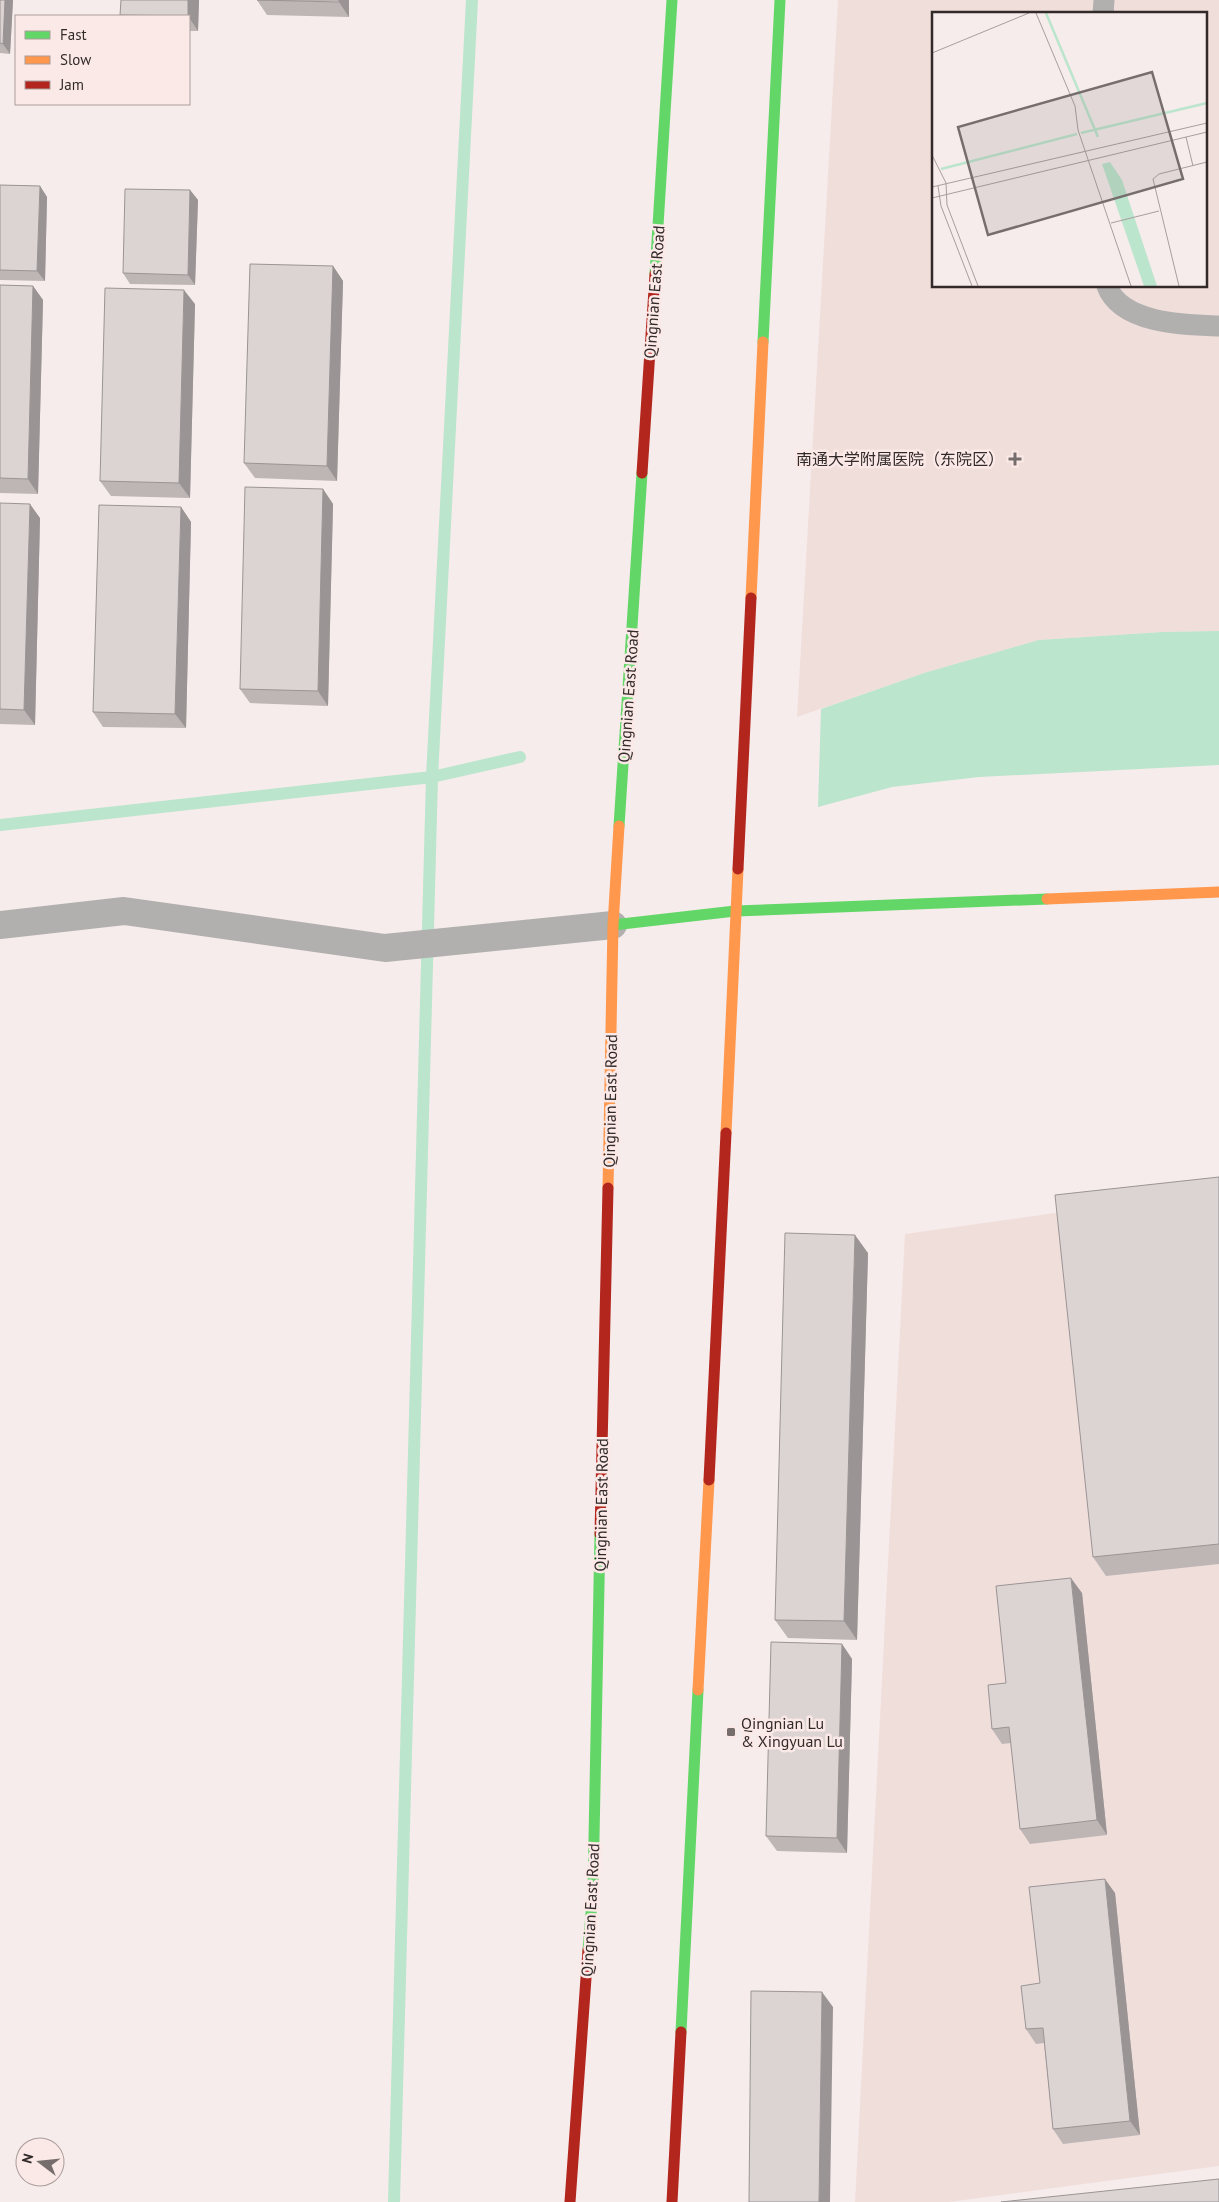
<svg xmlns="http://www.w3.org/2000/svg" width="1219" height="2202" font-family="'PT Sans','Noto Sans SC',sans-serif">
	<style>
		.built { fill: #f0dedb; fill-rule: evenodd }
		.water { fill: #bbe5cc }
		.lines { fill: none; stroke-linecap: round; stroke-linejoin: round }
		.stream { stroke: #bbe5cc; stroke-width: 12 }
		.lane { stroke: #b1b0af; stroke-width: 21 }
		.street { stroke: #b1b0af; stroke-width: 28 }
		.fast { stroke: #63d668; stroke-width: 11 }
		.slow { stroke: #ff974d; stroke-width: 11 }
		.jam { stroke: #b3261e; stroke-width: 11 }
		.wall { fill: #bdb6b5 }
		.shaded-wall { fill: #9a9494 }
		.building { fill: #dcd4d3; stroke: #9a9494 }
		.poi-dot { fill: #766e6d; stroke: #fbe9e7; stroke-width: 2 }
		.labels { text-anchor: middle; stroke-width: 5; stroke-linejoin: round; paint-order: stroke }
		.street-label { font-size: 16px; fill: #312a29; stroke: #fbe9e7 }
		.poi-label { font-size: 16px; fill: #312a29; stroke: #fbe9e7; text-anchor: end }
		.inset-river { fill: none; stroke: #bbe5cc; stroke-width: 2.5 }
		.inset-road { fill: none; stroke: #a79e9d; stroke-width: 1 }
		.view { fill: #766e6d; fill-opacity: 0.15; stroke: #766e6d; stroke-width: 2.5 }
		.inset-edge { fill: none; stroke: #312a29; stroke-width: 2.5 }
	</style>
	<rect width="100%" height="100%" fill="#f6eceb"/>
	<path class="built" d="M838 0H1219V631L1163 632 1039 640 924 673 797 717ZM933 14H1205V286H933Z
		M1219 1190V2166L949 2202H855L905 1234Z"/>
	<path class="water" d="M1219 631V765L979 777 892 787 818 807 821 709 924 673 1039 640 1163 632Z"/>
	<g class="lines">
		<path class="stream" d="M0 825 432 777 520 757
			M394 2202 432 777 472 0"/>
		<path class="lane" d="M1103 14 1104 0
			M1107 286C1121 324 1186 325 1219 326"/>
		<path class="street" d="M0 925 124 911 385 948 613 925"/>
		<path class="fast" d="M655 274 672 0
			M763 342 780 0
			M619 826 642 473
			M613 925 735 911 1047 899
			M588 1950 593 1889 600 1534
			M681 2032 698 1690"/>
		<path class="slow" d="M751 598 763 342
			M1047 899 1219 892
			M726 1133 738 869
			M608 1188 613 925 619 826
			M698 1690 709 1480"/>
		<path class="jam" d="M642 473 655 274
			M738 869 751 598
			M709 1480 726 1133
			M600 1534 608 1188
			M570 2202 588 1950
			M672 2202 681 2032"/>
	</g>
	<path class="wall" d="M0 0H13L10 54 0 53Z
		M121 0H199L198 31H189V16H121L120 15Z
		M257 0H349V17L267 15Z
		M0 185 40 186 47 197 45 281 0 280Z
		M190 190 198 200 195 285 130 284 123 273Z
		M333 266 343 281 337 481 255 478 244 463Z
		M0 285 33 286 43 300 38 494 0 493Z
		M195 304 190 498 111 496 100 481Z
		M323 489 333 504 328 706 250 703 240 689Z
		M0 503 40 518 35 725 0 724Z
		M181 507 191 522 186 728 103 727 93 712Z
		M1219 1177V1564L1106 1576 1093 1557Z
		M868 1253 857 1640 788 1638 775 1620Z
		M1082 1593 1107 1835 1030 1844 1020 1829 1011 1743 1002 1744 992 1729 1006 1683Z
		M842 1644 852 1659 847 1853 777 1851 766 1836Z
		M1115 1893 1140 2135 1063 2144 1053 2129 1044 2043 1036 2044 1026 2029 1040 1983Z"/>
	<path class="shaded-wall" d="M5 0H13L10 54 3 44Z
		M188 0H199L198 31 188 16Z
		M339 0H349V17L339 2Z
		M40 186 47 197 45 281 37 271Z
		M190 190 198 200 195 285 188 275Z
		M333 266 343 281 337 481 327 466Z
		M33 286 43 300 38 494 28 479Z
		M184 290 195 304 190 498 179 483Z
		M323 489 333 504 328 706 318 691Z
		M30 504 40 518 35 725 24 710Z
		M181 507 191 522 186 728 175 714Z
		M855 1235 868 1253 857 1640 844 1621Z
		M1071 1578 1082 1593 1107 1835 1097 1820Z
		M842 1644 852 1659 847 1853 837 1838Z
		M1105 1879 1115 1893 1140 2135 1130 2121Z
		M822 1992 833 2007 830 2202H819Z"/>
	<path class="building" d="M0 0H5L3 44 0 43Z
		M121 0H188V16L120 15Z
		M257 0H339V2Z
		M0 185 40 186 37 271 0 270Z
		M125 189 190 190 188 275 123 273Z
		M250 264 333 266 327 466 244 463Z
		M0 285 33 286 28 479 0 478Z
		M105 288 184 290 179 483 100 481Z
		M245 487 323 489 318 691 240 689Z
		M0 503 30 504 24 710 0 709Z
		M99 505 181 507 175 714 93 712Z
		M1219 1177V1544L1093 1557 1055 1195Z
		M785 1233 855 1235 844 1621 775 1620Z
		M1071 1578 1097 1820 1020 1829 1009 1727 992 1729 988 1685 1006 1683 996 1586Z
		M771 1642 842 1644 837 1838 766 1836Z
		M1105 1879 1130 2121 1053 2129 1043 2028 1026 2029 1021 1986 1040 1983 1029 1887Z
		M751 1991 822 1992 819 2202H749Z
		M1219 2179V2202H1001Z"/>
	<g class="poi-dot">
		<path d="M1012.5 451.5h5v5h5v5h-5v5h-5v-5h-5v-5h5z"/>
		<rect x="726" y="1727" width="10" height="10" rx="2.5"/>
	</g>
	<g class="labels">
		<g class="street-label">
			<text transform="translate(654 292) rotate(-86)" y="6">Qingnian East Road</text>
			<text transform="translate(628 696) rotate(-86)" y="6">Qingnian East Road</text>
			<text transform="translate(610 1101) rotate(-89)" y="6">Qingnian East Road</text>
			<text transform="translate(601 1505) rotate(-89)" y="6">Qingnian East Road</text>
			<text transform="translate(590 1910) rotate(-87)" y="6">Qingnian East Road</text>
		</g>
		<g class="poi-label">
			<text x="1004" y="465">南通大学附属医院（东院区）</text>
			<text x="741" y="1729" text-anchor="start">Qingnian Lu<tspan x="741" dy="18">&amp; Xingyuan Lu</tspan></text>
		</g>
	</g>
	<g transform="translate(932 12)">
		<rect width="275" height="275" fill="#f6eceb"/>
		<path d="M178 150 190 168 225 274H212L170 152Z" fill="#bbe5cc"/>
		<path class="inset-river" d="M114 1 166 125M149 121 275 91M9 157 145 122"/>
		<path class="inset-road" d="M104 1 143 94 146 118 199 274M0 41 97 1M254 125 261 154M0 143 14 171M14 171 15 193 46 274M6 174 9 194 40 274M0 175 275 111M0 186 275 120M179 211 227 199M247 274 221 167 227 162 275 150"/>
		<path class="view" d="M220 60 251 167 56 223 26 115Z"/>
		<rect width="275" height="275" class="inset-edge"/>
	</g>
	<rect x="15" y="15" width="175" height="90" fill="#fbe9e7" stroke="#aa9d9b"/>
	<rect x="25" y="31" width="25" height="8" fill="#63d668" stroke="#aa9d9b"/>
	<text x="60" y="40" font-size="15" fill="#312a29">Fast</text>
	<rect x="25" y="56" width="25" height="8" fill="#ff974d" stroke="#aa9d9b"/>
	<text x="60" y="65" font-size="15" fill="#312a29">Slow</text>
	<rect x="25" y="81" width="25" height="8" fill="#b3261e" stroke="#aa9d9b"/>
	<text x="60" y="90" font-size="15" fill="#312a29">Jam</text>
	<g transform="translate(40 2162) rotate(286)"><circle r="24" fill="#fbe9e7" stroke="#aa9d9b"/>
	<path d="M0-4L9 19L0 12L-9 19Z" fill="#766e6d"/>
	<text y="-8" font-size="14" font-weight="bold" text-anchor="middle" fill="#312a29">N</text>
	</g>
</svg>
